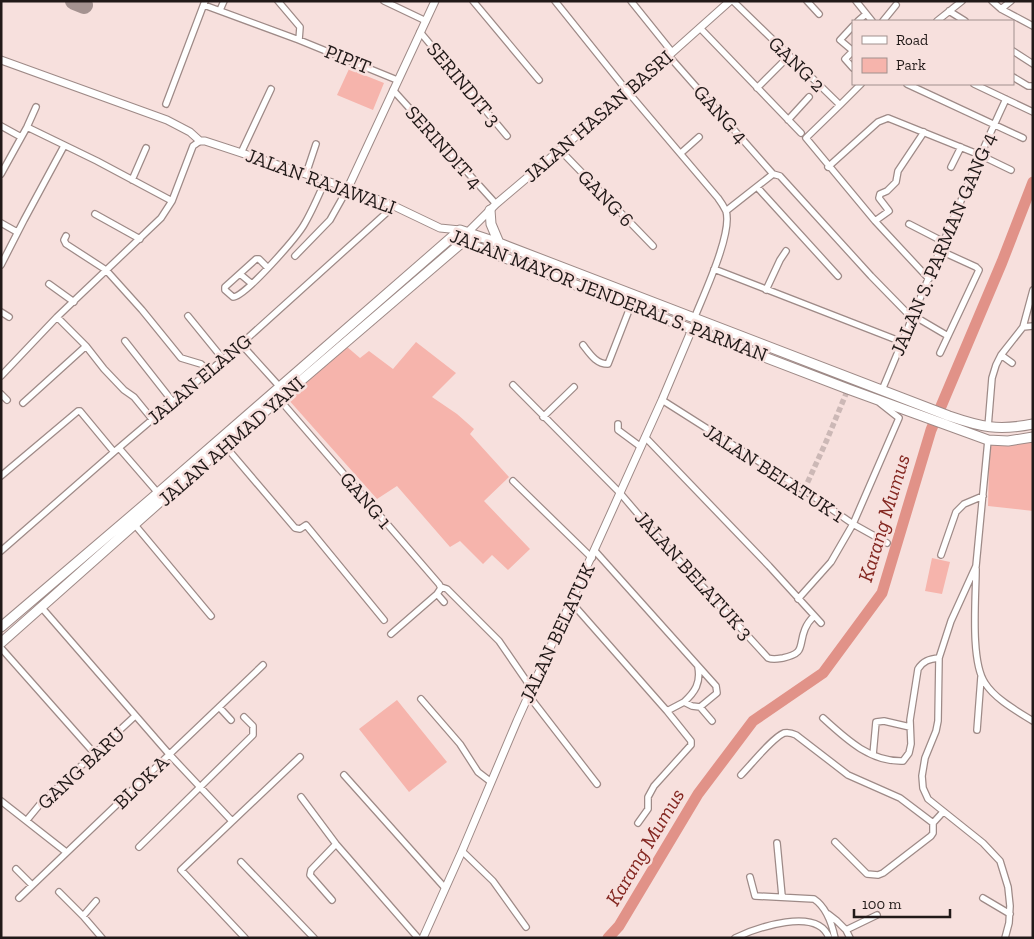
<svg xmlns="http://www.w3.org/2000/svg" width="1034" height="939" font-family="'Zilla Slab',serif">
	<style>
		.green { fill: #f6b4ac }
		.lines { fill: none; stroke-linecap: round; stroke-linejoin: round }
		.river { stroke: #e19288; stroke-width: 11 }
		.taxiway { stroke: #a49290; stroke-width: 18 }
		.minor-tunnel { stroke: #ccb8b6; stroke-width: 5.5; stroke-dasharray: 5.5 3; stroke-linecap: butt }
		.minor-casing { stroke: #9e8a87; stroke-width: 8 }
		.tertiary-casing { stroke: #9e8a87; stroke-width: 9 }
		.primary-casing { stroke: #9e8a87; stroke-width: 11 }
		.minor { stroke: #fff; stroke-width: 5.5 }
		.tertiary { stroke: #fff; stroke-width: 7 }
		.primary { stroke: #fff; stroke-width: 9 }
		.labels { text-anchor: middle; stroke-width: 5; stroke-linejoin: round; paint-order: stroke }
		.street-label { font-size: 20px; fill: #211918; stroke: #f7e0dd }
		.water-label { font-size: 21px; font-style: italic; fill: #842721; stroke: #f7e0dd }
	</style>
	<rect width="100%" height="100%" fill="#f7e0dd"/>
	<path class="green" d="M349 69 384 83 373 110 337 95Z
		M416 342 456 373 432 397 457 414 474 429 470 434 509 477 484 501 530 549 508 570 492 555 483 564 460 541 450 547 397 486 377 499 287 398 346 346 360 358 369 351 393 369Z
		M1033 437V511L988 506 989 461 992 441Z
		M932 558 950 562 942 594 925 591Z
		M397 700 447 762 409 792 359 729Z"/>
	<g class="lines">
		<path class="river" d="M608 938 619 926 698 794 753 721 823 673 882 593 931 430 1002 262 1033 182"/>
		<path class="taxiway" d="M74 1 84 5"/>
		<path class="minor-tunnel" d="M804 490 826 442 848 389"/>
		<g class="minor-casing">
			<path id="minor" d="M278 1 300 27 299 40
				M384 1 426 21
				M473 1 539 80
				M555 1 628 92 718 198C721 202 724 207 726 211 733 233 703 296 694 319
				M631 1 672 52
				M733 1 840 105 861 84
				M807 1 819 14
				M856 1 872 21
				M992 1 1001 9 1033 26
				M204 5 299 40 397 80
				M1001 9 1011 1
				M220 10 224 1
				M949 11 965 21
				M858 21 866 14
				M883 21 896 5
				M937 21 962 1
				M853 26 840 40 853 51 845 59 853 68
				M700 28 801 133
				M420 32 507 136
				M1013 51 1033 64
				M668 55 773 174
				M1013 77 1028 86H1033
				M907 84 1023 138
				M974 84 1033 112
				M757 88 786 59
				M393 90 496 204
				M166 104 205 1
				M840 105 806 138 875 221 929 279
				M788 120 809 97
				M1 126 21 137
				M27 127 97 161 172 201
				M560 150 653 246
				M241 153 271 89
				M681 153 699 137
				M828 167 878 122 888 118 980 155 1011 170
				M951 167 961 147
				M1 174 27 127 36 107
				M306 174 316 144
				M773 174 780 176 871 276 913 319
				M132 180 146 148
				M757 187 838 276
				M726 211 773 174
				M95 214 140 239
				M875 221 889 211 879 198 880 194 887 191 896 182 898 171 924 132
				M1 223 17 232
				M909 224 944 242
				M66 236 64 240 66 244 106 270 142 310 181 358 201 364 209 371
				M295 256 330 220 348 188
				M1 265 24 220 64 146
				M267 267 259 259H256L225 287V290L233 297C245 297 298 236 305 223 313 209 319 195 325 181
				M714 269 902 342
				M240 274 252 284
				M49 284 74 302
				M766 290 780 260 786 251
				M1 312 9 317
				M188 316 223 359
				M914 316 948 336
				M57 317 86 346 104 369 124 390 134 397 152 419
				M1023 327 1033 326
				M125 341 173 402
				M241 344 279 386
				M583 345C590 354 596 364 608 364L631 305
				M940 353 979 270 976 267 941 251
				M1001 355 1012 363
				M1 376 57 317 161 218 172 201 193 146 200 141
				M513 385 620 493 661 541 768 658C773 660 777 659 783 658 806 653 798 646 805 629 807 624 810 620 814 616
				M882 390C923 293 961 195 1006 99
				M1 394 7 400
				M279 399 439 584 441 588 437 594 444 602
				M662 400 804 490 853 524 887 543
				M23 403 86 346
				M543 417 574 387
				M618 424V430L641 447
				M988 427 992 378 996 365 1001 355 1023 327 1033 290
				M646 438 769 566 821 623
				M988 440 976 566 951 621 939 658 938 721 936 731 925 758 922 776 923 788 928 799 983 843 1000 861 1008 887 1010 906 1009 923 1005 938
				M226 447 295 528 300 529 306 525 384 620
				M119 448 158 493
				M1 476 78 411H80L114 452
				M513 481 592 558
				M135 525 211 616
				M1 551 114 452 241 344 394 206
				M595 551 716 686 717 693 700 707 692 706 684 702 667 711
				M941 555 956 512 964 504 983 496
				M976 569C976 596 970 661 985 683 995 699 1017 711 1033 721
				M441 587 447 589 499 641 532 689
				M798 599 831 562 853 524 899 418 880 403
				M571 602 667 711 691 741V745L654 786 648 797V809L638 823
				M42 608 169 754 232 821
				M391 634 437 594
				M1 648 95 754
				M529 696 597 784
				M421 699 460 744 478 772 491 782
				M684 702C695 692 701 683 698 667
				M219 707 231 720
				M700 707 712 721
				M823 718C846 739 870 762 903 761L909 753 911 744 910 720 918 669C923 661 929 659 939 658
				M977 730 981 677
				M873 755 876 722 884 721 910 727
				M344 775 445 888
				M741 775C751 765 772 738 784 733 789 732 792 733 796 735L848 775 900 798 933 823
				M301 797 336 844 418 938
				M1 801 66 852
				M27 820 41 803 135 716
				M835 842 867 874 878 875 883 873 931 836 933 833V823L943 812
				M777 843 782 896
				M139 847 253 735V726L244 717
				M462 851 493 881 526 927
				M241 862 314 938
				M16 869 32 885
				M750 877 755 896 814 899C826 907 832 924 835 938
				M59 892 83 916
				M19 898 263 665
				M983 898 1010 914
				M332 900 310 875 311 870 336 844
				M96 901 83 916 102 938
				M828 914 837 921 846 930
				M245 938 181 870 300 757
				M735 938C756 928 818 906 829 938
				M850 938 846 930 877 915"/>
		</g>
		<g class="tertiary-casing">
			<path id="tertiary" d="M1 60 167 120 190 132 200 141H205L348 188 394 206 440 228 460 230
				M348 188 435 1
				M467 233 496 204 628 92 730 1
				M423 938 462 851 517 721 662 400 692 329"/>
		</g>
		<g class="primary-casing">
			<path id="primary" d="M490 210 491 224 499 243
				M458 240 848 389 988 440 1008 441 1033 437
				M1 627 158 493 460 230 499 243 949 416C981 427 998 431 1033 424
				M1 643 171 492 472 234"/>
		</g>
		<use href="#minor" class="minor"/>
		<use href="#tertiary" class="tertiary"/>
		<use href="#primary" class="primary"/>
	</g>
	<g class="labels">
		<g class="street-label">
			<text transform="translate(348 59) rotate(22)" y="7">PIPIT</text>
			<text transform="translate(797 64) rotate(44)" y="7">GANG 2</text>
			<text transform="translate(464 84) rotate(50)" y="7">SERINDIT 3</text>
			<text transform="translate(721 114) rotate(48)" y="7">GANG 4</text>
			<text transform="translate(598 116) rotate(-41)" y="7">JALAN HASAN BASRI</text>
			<text transform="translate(444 147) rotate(48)" y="7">SERINDIT 4</text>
			<text transform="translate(321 181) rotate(20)" y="7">JALAN RAJAWALI</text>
			<text transform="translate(606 198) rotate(46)" y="7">GANG 6</text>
			<text transform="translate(943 244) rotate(-67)" y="7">JALAN S. PARMAN GANG 4</text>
			<text transform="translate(609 295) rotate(21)" y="7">JALAN MAYOR JENDERAL S. PARMAN</text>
			<text transform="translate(199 379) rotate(-40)" y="7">JALAN ELANG</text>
			<text transform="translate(231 441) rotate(-41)" y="7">JALAN AHMAD YANI</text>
			<text transform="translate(774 473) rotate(33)" y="7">JALAN BELATUK 1</text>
			<text transform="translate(366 500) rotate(49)" y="7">GANG 1</text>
			<text transform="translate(694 575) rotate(48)" y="7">JALAN BELATUK 3</text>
			<text transform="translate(557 633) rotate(-65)" y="7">JALAN BELATUK</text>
			<text transform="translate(81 768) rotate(-43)" y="7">GANG BARU</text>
			<text transform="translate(141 782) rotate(-44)" y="7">BLOK A</text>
		</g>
		<g class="water-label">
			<text transform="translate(884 518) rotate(-73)" y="7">Karang Mumus</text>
			<text transform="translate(645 847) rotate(-59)" y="7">Karang Mumus</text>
		</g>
	</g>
	<rect width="1034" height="939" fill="none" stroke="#211918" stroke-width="5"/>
	<rect x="852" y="20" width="162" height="65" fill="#f7e0dd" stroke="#a1908e"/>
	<rect x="862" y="36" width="25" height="8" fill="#ffffff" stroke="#a1908e"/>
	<text x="896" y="45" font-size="15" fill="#211918">Road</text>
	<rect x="862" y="58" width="25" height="15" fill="#f6b4ac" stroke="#a1908e"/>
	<text x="896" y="70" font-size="15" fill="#211918">Park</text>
	<path d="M854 909v8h96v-8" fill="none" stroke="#211918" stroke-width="2.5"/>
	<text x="862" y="909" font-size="15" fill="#211918" stroke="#f7e0dd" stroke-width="4" paint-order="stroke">100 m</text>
</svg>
